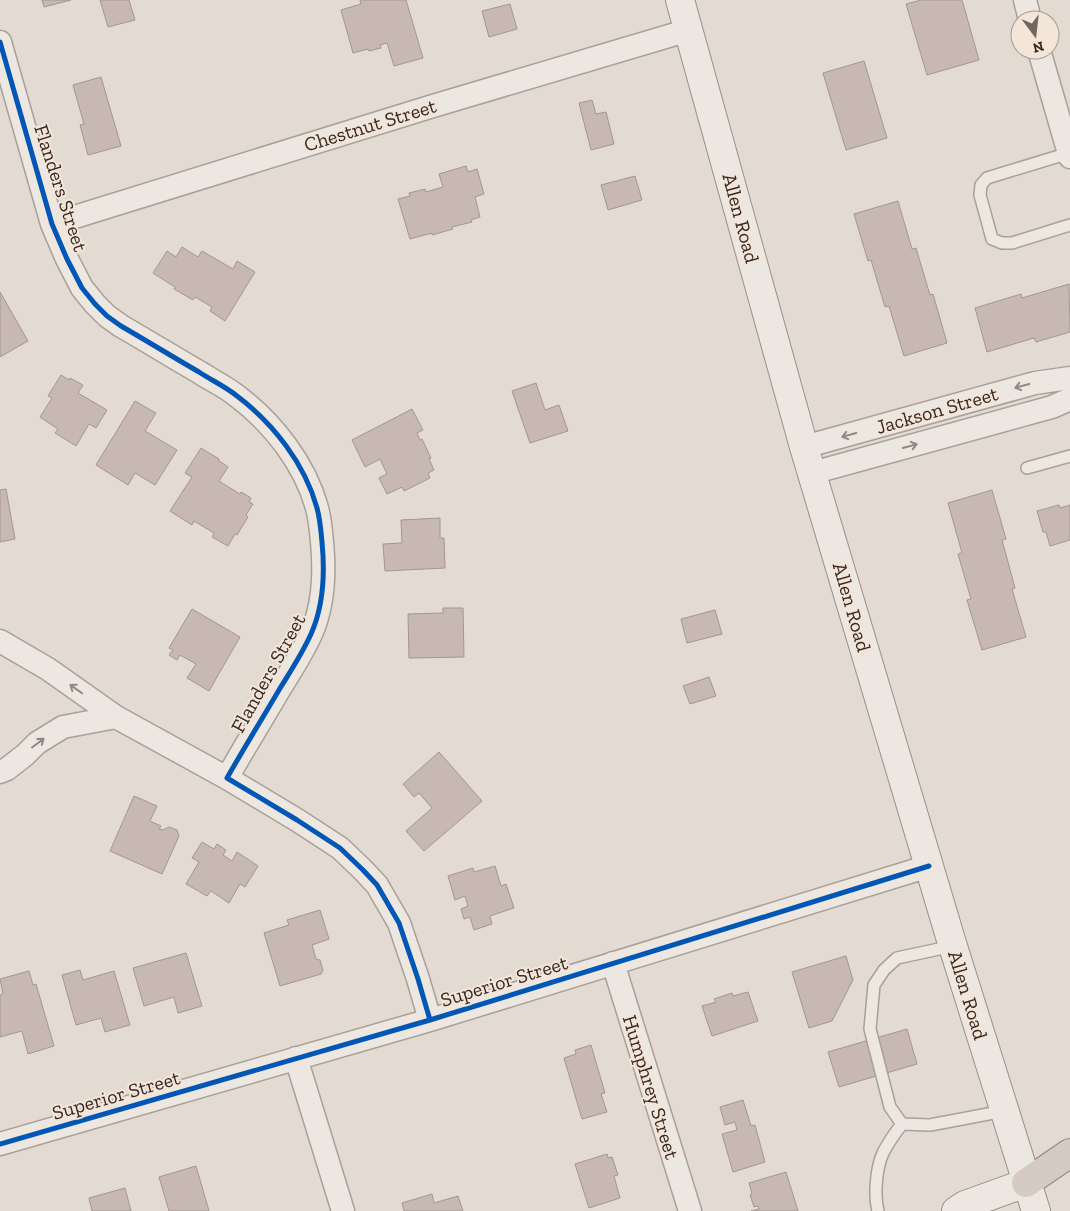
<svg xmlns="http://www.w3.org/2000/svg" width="1070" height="1211" font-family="'Zilla Slab',serif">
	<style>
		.building { fill: #c7b9b2; stroke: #a39690 }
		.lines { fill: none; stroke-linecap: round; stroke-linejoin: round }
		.service-casing { stroke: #a9a099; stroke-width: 14 }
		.minor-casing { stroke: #a9a099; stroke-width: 25 }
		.secondary-casing { stroke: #98908a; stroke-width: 30 }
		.motorway-casing { stroke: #8e8680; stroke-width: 30 }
		.service { stroke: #ece7e1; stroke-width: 11 }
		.minor { stroke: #ece7e1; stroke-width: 22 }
		.secondary { stroke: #ece7e1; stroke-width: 28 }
		.motorway { stroke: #d6cbc2; stroke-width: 28 }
		.cycleway-casing { stroke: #f3e6d9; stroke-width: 8 }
		.cycleway { stroke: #0057b8; stroke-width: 5 }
		.oneway { stroke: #928882 }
		.labels { text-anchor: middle; stroke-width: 4; stroke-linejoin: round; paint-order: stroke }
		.street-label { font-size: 20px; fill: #372822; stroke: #f3e6d9 }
	</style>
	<rect width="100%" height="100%" fill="#e3dad1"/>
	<path class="building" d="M42 0H71L44 7Z
		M100 0H129L135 20 108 27Z
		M360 0H406L423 58 394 66 387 43 380 45 381 48 369 51 368 49 353 53 341 10 361 4Z
		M921 0H962L979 60 927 75 906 4Z
		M510 4 517 29 489 37 482 11Z
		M864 61 887 138 846 150 823 73Z
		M101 77 121 146 88 155 80 125 84 124 73 85Z
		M592 100 596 114 606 112 614 144 591 150 579 103Z
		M466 166 468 172 477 169 484 194 475 197 480 217 471 220 472 222 452 227 453 229 432 235V233L410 239 398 199 410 196 409 193 425 189 426 192 443 187 439 174Z
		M635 176 642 200 608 210 601 185Z
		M898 201 912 249 916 248 930 295 933 294 947 343 904 356 889 306 885 307 871 260 868 261 854 214Z
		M182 247 198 257 202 251 233 269 237 261 255 272 225 321 210 311 212 307 195 297 193 300 174 289 175 287 153 273 167 251 176 257Z
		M1069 284 1070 332 1036 342 1034 338 987 352 975 308 1021 294 1022 298Z
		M0 292 28 341 0 357Z
		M61 375 69 380 70 378 83 385 78 393 107 410 96 428 89 424 76 446 55 433 58 429 40 417 52 398 48 396Z
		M536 383 545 410 559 405 568 431 530 443 512 391Z
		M135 401 156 413 145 431 177 450 155 485 135 473 128 485 96 465Z
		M412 409 423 430 417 433 420 440 422 439 431 458 429 459 434 470 428 473 430 478 404 491 402 487 387 494 379 478 387 474 380 459 365 467 352 440Z
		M201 448 219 459 218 460 228 467 219 481 240 494 241 492 251 498 249 502 253 504 246 515 248 517 237 535 235 534 228 546 212 537 214 533 194 521 192 525 170 511 192 477 185 473Z
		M6 489 15 539 0 542V490Z
		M992 490 1006 539 1002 540 1015 588 1012 589 1026 637 982 650 967 600 971 599 958 554 962 553 948 503Z
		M1059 505 1060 508 1070 505V540L1050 546 1046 532H1043L1037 511Z
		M440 518V538H444L445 568 385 571 383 544 402 543 401 520Z
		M443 608H463L464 657 409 658 408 614 443 613Z
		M192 609 240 637 209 691 187 678 196 664 180 655 177 660 169 655 173 650 169 648Z
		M715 610 722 634 687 643 681 619Z
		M709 677 716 696 690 704 683 686Z
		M439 752 482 801 424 851 406 831 432 808 419 793 414 797 403 784Z
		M134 796 157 806 150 821 161 826 159 829 163 830 169 827 177 830 179 836 162 874 110 851Z
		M202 842 214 849 217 844 226 850 223 855 232 861 237 852 258 866 245 887 240 884 229 903 211 891 207 896 186 884 199 862 192 858Z
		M495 866 501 886 506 884 514 908 490 916 492 924 474 930 470 917 464 919 461 909 468 906 465 896 455 900 448 876 473 868 474 872Z
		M320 910 329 939 312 945 316 959 320 960 323 970 321 974 280 986 264 933 289 925 287 920Z
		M186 953 202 1006 178 1013 174 997 144 1006 133 968Z
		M846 956 853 980 832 1021 809 1028 792 972Z
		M80 970 83 980 114 971 130 1025 105 1032 101 1018 76 1025 62 975Z
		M29 971 33 985 36 984 54 1046 28 1054 22 1031 0 1037V995L3 994 0 979Z
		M748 992 758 1021 712 1036 702 1006 716 1002 714 999 732 993 733 996Z
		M907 1029 917 1064 839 1087 828 1052Z
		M591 1045 605 1093 601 1094 607 1112 582 1119 564 1058 576 1054 575 1050Z
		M743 1100 751 1126 755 1125 765 1162 733 1172 722 1134 737 1130 735 1122 725 1125 720 1107Z
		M607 1154 608 1158 612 1157 618 1175 614 1176 620 1198 589 1208 575 1164Z
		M196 1166 209 1211H169L159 1177Z
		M786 1172 798 1211H751L759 1209 758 1206 754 1207 750 1195 752 1194 749 1183Z
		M125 1188 131 1211H92L89 1198Z
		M432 1194 434 1203 458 1196 463 1211H404L402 1203Z"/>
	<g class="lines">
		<g class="service-casing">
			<path id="service" d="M1069 153 987 178 981 185 980 195 992 239 1002 243H1012L1070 225
				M1027 468 1070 456
				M953 946 897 958 884 970 874 985 870 1029 890 1107 902 1124 930 1125 1004 1111
				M878 1211C874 1196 876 1168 883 1153 888 1143 895 1133 902 1124"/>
		</g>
		<g class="minor-casing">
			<path id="minor" d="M1025 0 1030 20
				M0 42 52 224 67 259 82 288 95 304 107 316 121 326C147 341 173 357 199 372 211 380 226 387 237 396 273 423 305 464 317 508 320 519 321 530 322 542 325 573 324 605 311 634 302 654 290 672 279 690 262 719 244 748 227 778L297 820 340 848 363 870 377 885 399 923 418 979 430 1020
				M1039 50 1070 157
				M52 224 433 106 689 30
				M804 447 1035 383 1070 378
				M812 473 1052 407 1070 399
				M0 641 48 669 116 717 227 778
				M0 772 7 769 25 755 37 743 63 727 116 717
				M613 963 690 1211
				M296 1058 343 1211
				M0 1144 430 1020 929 866"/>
		</g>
		<g class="secondary-casing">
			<path id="secondary" d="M680 0 804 447 951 940 1036 1211
				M956 1211 965 1205 1026 1183"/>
		</g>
		<g class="motorway-casing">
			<path id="motorway" d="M1026 1183 1070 1153"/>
		</g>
		<use href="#service" class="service"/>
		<use href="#minor" class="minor"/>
		<use href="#secondary" class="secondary"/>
		<use href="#motorway" class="motorway"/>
		<g class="cycleway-casing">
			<path id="cycleway" d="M0 42 52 224 67 259 82 288 95 304 107 316 121 326C147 341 173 357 199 372 211 380 226 387 237 396 273 423 305 464 317 508 320 519 321 530 322 542 325 573 324 605 311 634 302 654 290 672 279 690 262 719 244 748 227 778L297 820 340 848 363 870 377 885 399 923 418 979 430 1020
				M0 1144 430 1020 929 866"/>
		</g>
		<use href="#cycleway" class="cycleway"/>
	</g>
	<defs><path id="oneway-shaft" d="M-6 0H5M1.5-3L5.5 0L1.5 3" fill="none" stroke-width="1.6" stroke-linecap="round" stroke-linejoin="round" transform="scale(1.25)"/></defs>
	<g class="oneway">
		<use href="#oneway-shaft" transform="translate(1022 386) rotate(165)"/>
		<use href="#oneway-shaft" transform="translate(849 435) rotate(165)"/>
		<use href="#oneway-shaft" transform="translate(910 446) rotate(-15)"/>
		<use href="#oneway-shaft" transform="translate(76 689) rotate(-145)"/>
		<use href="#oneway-shaft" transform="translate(38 743) rotate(-37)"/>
	</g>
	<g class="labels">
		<g class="street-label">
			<text transform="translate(370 125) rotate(-17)" y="7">Chestnut Street</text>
			<text transform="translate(61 188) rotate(72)" y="7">Flanders Street</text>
			<text transform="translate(741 218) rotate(75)" y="7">Allen Road</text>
			<text transform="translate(937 410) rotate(-16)" y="7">Jackson Street</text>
			<text transform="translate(852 607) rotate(74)" y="7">Allen Road</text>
			<text transform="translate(268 673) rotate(-61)" y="7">Flanders Street</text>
			<text transform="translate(504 981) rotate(-17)" y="7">Superior Street</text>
			<text transform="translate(968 995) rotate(73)" y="7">Allen Road</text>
			<text transform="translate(651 1087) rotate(73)" y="7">Humphrey Street</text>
			<text transform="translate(116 1095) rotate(-16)" y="7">Superior Street</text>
		</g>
	</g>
	<g transform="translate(1035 35) rotate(165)"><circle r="24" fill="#f3e6d9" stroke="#a89a90"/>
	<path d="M0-4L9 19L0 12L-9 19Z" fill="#73665f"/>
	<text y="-8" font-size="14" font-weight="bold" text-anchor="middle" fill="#372822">N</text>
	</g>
</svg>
